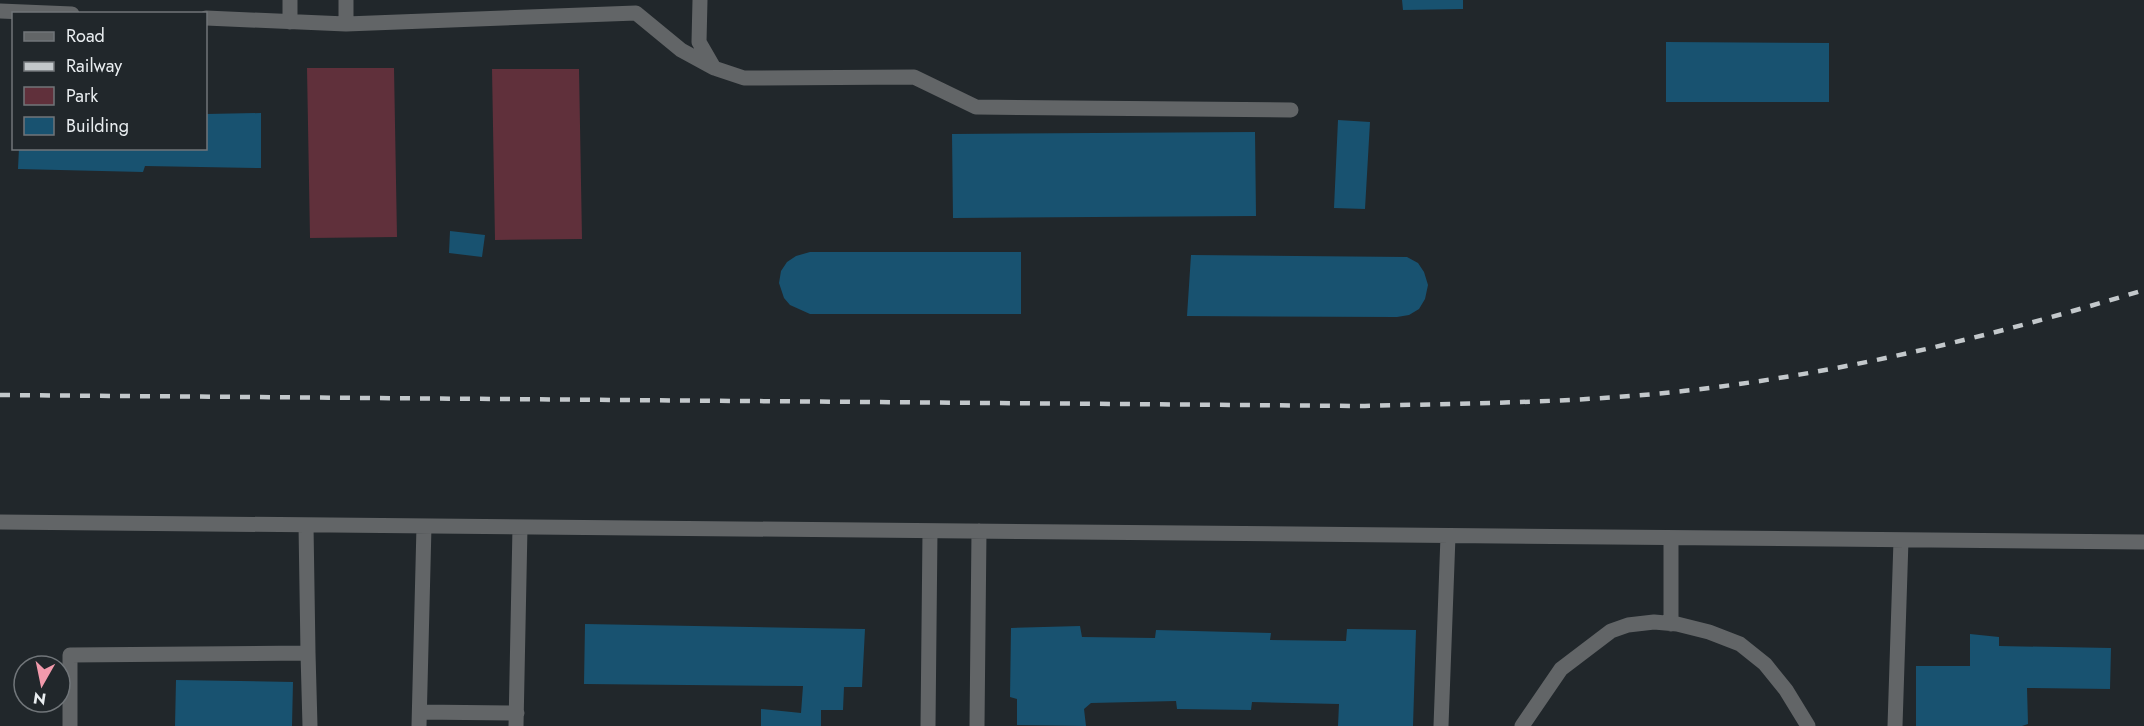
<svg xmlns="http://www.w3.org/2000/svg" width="2144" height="726" font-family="Jost,sans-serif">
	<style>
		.green { fill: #60303b }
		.building { fill: #185270 }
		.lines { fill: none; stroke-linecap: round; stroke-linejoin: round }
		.minor { stroke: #626567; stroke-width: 15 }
		.rail { stroke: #c3c8cb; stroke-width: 4.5; stroke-dasharray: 10 10; stroke-linecap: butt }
	</style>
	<rect width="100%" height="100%" fill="#21272b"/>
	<path class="green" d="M307 68H394L397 237 310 238Z
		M492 69H579L582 239 495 240Z"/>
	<path class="building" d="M1402 0H1463V9L1403 10Z
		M1666 42 1829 43V102H1666Z
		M261 113V168L145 166 143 172 18 169 19 148H206V114Z
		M1338 120 1370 122 1365 209 1334 208Z
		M1255 132 1256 216 953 218 952 134Z
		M450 231 485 235 482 257 449 253Z
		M810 252H1021V314H810L790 305 784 298 779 283 781 271 787 262 796 256Z
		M1191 255 1407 257 1418 263 1424 272 1428 285 1425 299 1419 309 1409 315 1397 317 1187 316Z
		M585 624 865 629 862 687H844L843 710H821V726H761V709L801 713 803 686 584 684Z
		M1080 626 1082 637 1155 638 1156 630 1271 633 1270 640 1346 641 1347 629 1416 630 1413 726H1338L1339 704 1252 702 1251 710 1177 709 1176 701 1091 703 1084 709 1086 726 1017 725V699L1010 697 1011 628Z
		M1970 634 1999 637V646L2111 648 2110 689 2027 688 2028 724 2022 726H1916V666H1970Z
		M176 680 293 682 292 726H175Z"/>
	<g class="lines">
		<path class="minor" d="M346 0V24
			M700 0 699 42 714 68 744 78 914 77 976 107 1291 110
			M0 11 72 14
			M206 18 346 24 636 13 681 50 714 68
			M290 22V0
			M0 522 2144 542
			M306 525 308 653
			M1671 538V624
			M420 712 517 713
			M70 726V655L308 653 310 726
			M419 726 424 526
			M516 726 520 527
			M928 726 930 531
			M977 726 979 531
			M1441 726 1448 536
			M1522 726 1561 669 1611 631 1628 625 1654 622 1677 624 1709 632 1740 644 1765 664 1786 690 1808 726
			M1895 726 1901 540"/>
		<path class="rail" d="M0 395 1365 406C1472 403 1577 403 1683 391 1840 374 1993 336 2144 290"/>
	</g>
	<rect x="12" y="12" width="195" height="138" fill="#21272b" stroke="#71767a" stroke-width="1.5"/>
	<rect x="24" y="32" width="30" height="9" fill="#626567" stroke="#71767a" stroke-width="1.5"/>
	<text x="66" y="42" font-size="18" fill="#e9edf0">Road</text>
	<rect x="24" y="62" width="30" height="9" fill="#c3c8cb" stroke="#71767a" stroke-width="1.5"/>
	<text x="66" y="72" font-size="18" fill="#e9edf0">Railway</text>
	<rect x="24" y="87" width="30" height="18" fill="#60303b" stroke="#71767a" stroke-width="1.5"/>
	<text x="66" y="102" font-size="18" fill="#e9edf0">Park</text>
	<rect x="24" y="117" width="30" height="18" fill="#185270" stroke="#71767a" stroke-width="1.5"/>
	<text x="66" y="132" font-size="18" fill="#e9edf0">Building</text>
	<g transform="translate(42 684) rotate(189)"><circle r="28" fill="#21272b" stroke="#71767a" stroke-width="1.5"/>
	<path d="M0-4.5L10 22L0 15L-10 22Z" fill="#f29aac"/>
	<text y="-9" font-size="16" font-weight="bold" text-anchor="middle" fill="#e9edf0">N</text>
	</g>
</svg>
